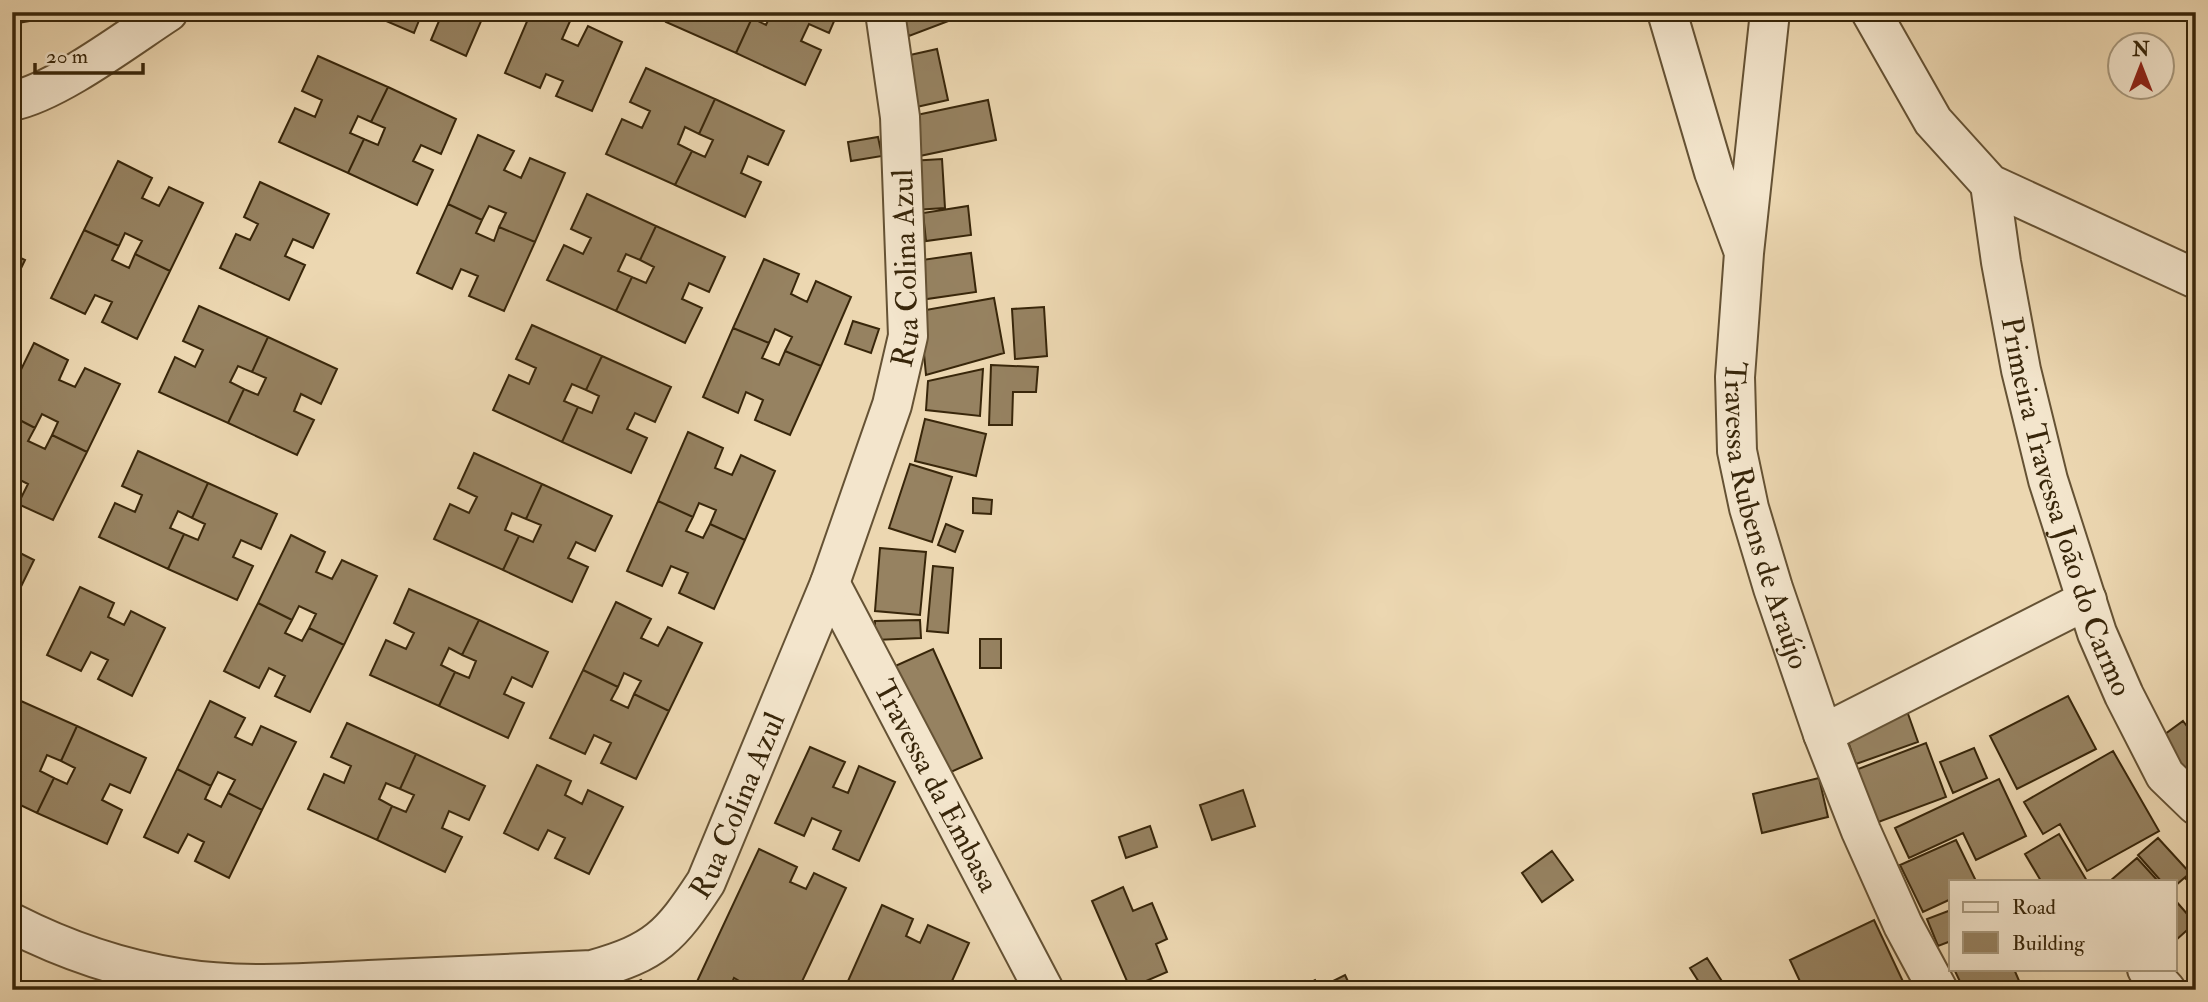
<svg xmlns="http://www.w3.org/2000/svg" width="2208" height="1002" font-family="'IM FELL Double Pica',serif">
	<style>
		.building { fill: #968261; stroke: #38260a; stroke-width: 2 }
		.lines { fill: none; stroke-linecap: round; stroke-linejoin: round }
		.minor-casing { stroke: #655234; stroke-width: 42 }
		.minor { stroke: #f3e5cc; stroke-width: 38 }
		.labels { text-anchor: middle; stroke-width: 6; stroke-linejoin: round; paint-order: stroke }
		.street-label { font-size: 30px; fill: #38260a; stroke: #f3e5cc }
	</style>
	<rect width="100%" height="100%" fill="#ecd7b1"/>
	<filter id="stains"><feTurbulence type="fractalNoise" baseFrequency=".00286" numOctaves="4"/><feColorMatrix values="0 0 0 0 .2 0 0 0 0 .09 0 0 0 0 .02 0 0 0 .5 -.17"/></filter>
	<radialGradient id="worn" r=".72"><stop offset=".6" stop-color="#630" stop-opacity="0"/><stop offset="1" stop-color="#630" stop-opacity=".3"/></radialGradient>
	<path class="building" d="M12 12H28L30 21 12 24Z
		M381 12H485L466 56 431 40 439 21 422 13 414 33 379 18Z
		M531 12H556L571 19 562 39 578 46 588 26 622 42 592 111 556 96 563 81 546 74 540 88 505 73Z
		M671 12H738L752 18 736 53 666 22Z
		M772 12H838L829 33 809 24 801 41 821 50 805 85 736 53 752 18 766 25Z
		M900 12H972L909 36Z
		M937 49 948 100 912 108 901 57Z
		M318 56 388 87 371 122 358 116 350 133 364 139 348 173 279 142 295 108 315 117 322 100 302 91Z
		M646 68 715 99 699 134 685 127 678 144 692 151 675 185 606 154 622 119 642 128 650 111 630 102Z
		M388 87 456 119 441 154 421 145 413 161 433 170 417 205 348 173 364 139 378 145 385 128 371 122Z
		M715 99 784 131 768 165 748 156 741 173 761 182 745 217 675 185 692 151 705 157 713 140 699 134Z
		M988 100 996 140 915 157 907 117Z
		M478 135 514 151 504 170 521 178 530 158 565 173 535 242 499 227 506 213 489 206 482 220 448 204Z
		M878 137 882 156 851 161 848 142Z
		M942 159 945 208 914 210 910 161Z
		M118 161 152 178 142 198 159 206 169 187 203 203 170 271 135 254 142 241 125 233 119 246 84 230Z
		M260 182 329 214 313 248 293 239 285 256 305 265 289 300 220 268 236 234 250 240 258 224 244 217Z
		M587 194 656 226 640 260 626 254 618 271 632 277 616 311 547 280 564 245 583 254 591 238 571 229Z
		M448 204 482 220 476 233 494 241 499 227 535 242 504 311 469 296 478 276 461 269 452 289 417 273Z
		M968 206 971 235 926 241 923 213Z
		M656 226 725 257 709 292 689 283 682 299 702 308 685 343 616 311 632 277 646 283 654 267 640 260Z
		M84 230 119 246 112 260 129 268 135 254 170 271 137 339 102 322 112 302 95 295 85 314 51 298Z
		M971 253 976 292 920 300 915 261Z
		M12 254 25 260 12 287Z
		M764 259 799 274 791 294 807 302 816 281 851 297 821 366 785 351 792 337 775 329 769 343 733 328Z
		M994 298 1004 353 926 375 920 311Z
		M199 306 268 337 252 372 238 366 230 382 244 389 228 423 159 392 175 357 195 367 203 350 183 341Z
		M1044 307 1047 356 1015 359 1012 309Z
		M853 321 879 329 871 353 845 344Z
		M532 325 602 356 586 390 572 384 564 401 578 407 562 442 493 410 509 375 529 384 536 368 516 359Z
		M733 328 769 343 762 358 779 365 785 351 821 366 790 435 755 420 763 400 746 392 738 413 703 397Z
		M268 337 337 369 321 404 301 394 294 411 314 420 297 455 228 423 244 389 258 395 266 378 252 372Z
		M34 343 68 360 59 380 75 387 85 368 120 384 87 452 52 435 58 422 42 414 35 428 12 416V388Z
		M602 356 671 387 655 422 635 413 627 429 647 438 631 473 562 442 578 407 592 413 599 396 586 390Z
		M991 365 1038 367 1036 392H1013L1012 425H989Z
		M983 369 980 416 926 410 928 381Z
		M12 416 35 428 28 441 45 449 52 435 87 452 53 520 18 504 28 484 12 476Z
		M925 419 986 434 976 476 915 461Z
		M688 432 723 448 715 468 732 475 741 455 775 471 745 540 710 524 716 510 699 503 693 517 658 501Z
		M138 451 208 483 192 518 178 511 170 528 184 534 168 569 99 537 115 503 135 512 142 495 122 486Z
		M474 453 542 484 526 519 512 513 505 530 519 536 503 570 434 539 450 504 469 513 477 497 458 488Z
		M910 464 952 477 932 542 889 528Z
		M208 483 277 514 261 549 241 540 233 557 253 566 237 600 168 569 184 534 198 540 205 524 192 518Z
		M542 484 612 516 595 551 576 542 568 558 588 567 572 602 503 570 519 536 533 542 541 525 526 519Z
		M973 498 992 500 991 514 973 513Z
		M658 501 693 517 686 531 703 538 710 524 745 540 714 609 679 593 688 573 671 566 662 586 627 571Z
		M946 524 963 531 955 552 938 545Z
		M291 535 325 552 316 572 332 579 342 560 377 576 344 645 309 628 316 614 299 606 292 620 258 603Z
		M880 548 926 552 920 615 875 611Z
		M12 549 34 560 12 605Z
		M933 566 953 568 948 633 927 631Z
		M80 587 114 603 108 617 124 625 131 611 165 628 132 696 98 679 108 660 91 652 81 671 47 655Z
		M409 589 479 620 462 655 449 648 441 665 455 672 439 706 370 675 386 640 406 649 414 633 394 623Z
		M616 602 651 619 641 638 658 646 668 627 702 643 669 711 634 694 641 681 624 673 618 687 583 670Z
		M258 603 292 620 285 633 302 641 309 628 344 645 310 712 275 696 285 676 269 668 259 688 224 671Z
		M479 620 548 652 532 687 512 677 504 694 524 703 508 738 439 706 455 672 469 678 476 661 462 655Z
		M920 620 921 638 875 640V621Z
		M980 639H1001V668H980Z
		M933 649 982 758 942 776 893 667Z
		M583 670 618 687 611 700 628 708 634 694 669 711 636 779 601 763 611 743 594 735 585 754 550 738Z
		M2068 696 2096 749 2017 789 1990 736Z
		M12 697 77 726 61 761 47 755 40 771 54 778 37 813 12 801Z
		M210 701 245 718 235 737 252 745 261 726 296 742 262 810 228 793 235 780 218 772 211 786 177 769Z
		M1907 711 1918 742 1856 764 1845 733Z
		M2183 721 2196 738V773L2187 780 2161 737Z
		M347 723 416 754 400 789 386 783 379 799 392 806 377 840 308 809 324 774 344 783 351 766 331 757Z
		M77 726 146 758 130 793 110 784 102 800 122 810 107 844 37 813 54 778 67 784 75 768 61 761Z
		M1926 743 1946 797 1873 824 1853 771Z
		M810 747 845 762 833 787 848 793 859 766 895 782 859 861 833 849 841 831 812 818 804 836 775 823Z
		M1974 748 1987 778 1953 793 1940 762Z
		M2113 751 2159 831 2087 871 2060 824 2043 834 2024 802Z
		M416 754 485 786 469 820 449 811 442 828 462 837 445 872 377 840 392 806 406 812 414 795 400 789Z
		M537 765 571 781 565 795 582 804 588 790 623 807 589 874 555 858 565 838 548 830 538 850 504 833Z
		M177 769 211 786 205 799 221 807 228 793 262 810 229 878 195 861 204 842 188 834 178 853 144 837Z
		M1819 778 1828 817 1762 833 1753 794Z
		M1999 779 2026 836 1976 860 1963 833 1909 858 1895 828Z
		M1243 790 1255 826 1212 840 1200 805Z
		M1150 826 1157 847 1126 858 1119 837Z
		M2059 834 2087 881H2041L2025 854Z
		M2158 838 2190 873 2175 886V881H2161L2138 855Z
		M1956 840 1976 881H1951V899L1923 912 1900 865Z
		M759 849 797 867 790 882 806 889 814 873 846 888 798 990H755L734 978 729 990H693Z
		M1552 851 1573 880 1542 902 1522 873Z
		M2137 858 2158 881H2110Z
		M2196 869V888L2186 879Z
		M1123 887 1133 911 1152 903 1167 939 1156 944 1167 972 1130 988 1092 901Z
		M2175 900 2195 923 2175 941Z
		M882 905 913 919 906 936 920 943 928 925 969 943 948 990H844Z
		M1951 910V941L1938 946 1927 919Z
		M1874 920 1907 990H1804L1790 960Z
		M1707 958 1727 989 1726 990H1704L1690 968Z
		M1954 969H2014L2023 990H1964Z
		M1345 975 1352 990H1327L1325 985Z
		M641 980 650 990H620Z
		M1315 980 1320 990H1296Z"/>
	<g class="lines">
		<g class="minor-casing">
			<g id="minor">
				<path d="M1667 12 1714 172 1742 247"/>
				<path id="s1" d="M1770 12 1744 253 1735 377 1737 451 1749 508 1773 588 1823 734 1861 831 1903 925 1938 990"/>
				<path d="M1871 12 1933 121 1990 184 2196 279"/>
				<path d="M12 101C57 92 128 38 168 12"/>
				<path id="s2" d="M1990 184 2001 262 2021 370 2048 480 2097 633 2124 695 2165 775 2196 805"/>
				<path id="s3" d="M830 583 1044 990"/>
				<path d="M1823 734 2087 600"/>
				<path id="s4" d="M12 923C63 949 121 969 178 978 241 988 306 983 369 980 443 977 517 974 592 970 656 952 670 937 706 882L830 583 892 405 908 336 900 117 885 12"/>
				<path d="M2147 969 2166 990"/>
			</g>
		</g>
		<use href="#minor" class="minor"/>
	</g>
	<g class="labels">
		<g class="street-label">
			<text dy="10" stroke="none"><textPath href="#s4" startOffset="1390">Rua Colina Azul</textPath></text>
			<text dy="10" stroke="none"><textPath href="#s2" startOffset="332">Primeira Travessa João do Carmo</textPath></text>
			<text dy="10" stroke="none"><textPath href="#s1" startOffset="509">Travessa Rubens de Araújo</textPath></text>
			<text dy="10" stroke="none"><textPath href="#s3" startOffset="229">Travessa da Embasa</textPath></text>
			<text dy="10" stroke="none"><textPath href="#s4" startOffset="822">Rua Colina Azul</textPath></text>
		</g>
	</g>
	<rect width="2208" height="1002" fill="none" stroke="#ecd7b1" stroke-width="42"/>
	<rect x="14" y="14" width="2180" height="974" fill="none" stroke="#38260a" stroke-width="3.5"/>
	<rect x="21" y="21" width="2166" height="960" fill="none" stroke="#38260a" stroke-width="2"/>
	<rect x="1949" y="880" width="228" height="91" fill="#f3e5cc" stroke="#a8997e" stroke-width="2"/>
	<rect x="1963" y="902" width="35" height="10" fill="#f3e5cc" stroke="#a8997e" stroke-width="2"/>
	<text x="2012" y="914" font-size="21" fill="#38260a">Road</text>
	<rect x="1963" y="932" width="35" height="21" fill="#968261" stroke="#a8997e" stroke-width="2"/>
	<text x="2012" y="950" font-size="21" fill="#38260a">Building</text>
	<g transform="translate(2141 66)"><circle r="33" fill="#f3e5cc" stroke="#a8997e" stroke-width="2"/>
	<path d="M0-5L12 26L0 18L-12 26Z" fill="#8f2418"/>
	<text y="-10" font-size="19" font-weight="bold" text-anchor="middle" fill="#38260a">N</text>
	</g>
	<path d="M35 63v10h108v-10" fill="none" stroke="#38260a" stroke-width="3.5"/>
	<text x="46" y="63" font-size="21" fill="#38260a" stroke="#f3e5cc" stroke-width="5" paint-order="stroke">20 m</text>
	<rect width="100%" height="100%" filter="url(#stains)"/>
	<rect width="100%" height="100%" fill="url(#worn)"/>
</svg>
